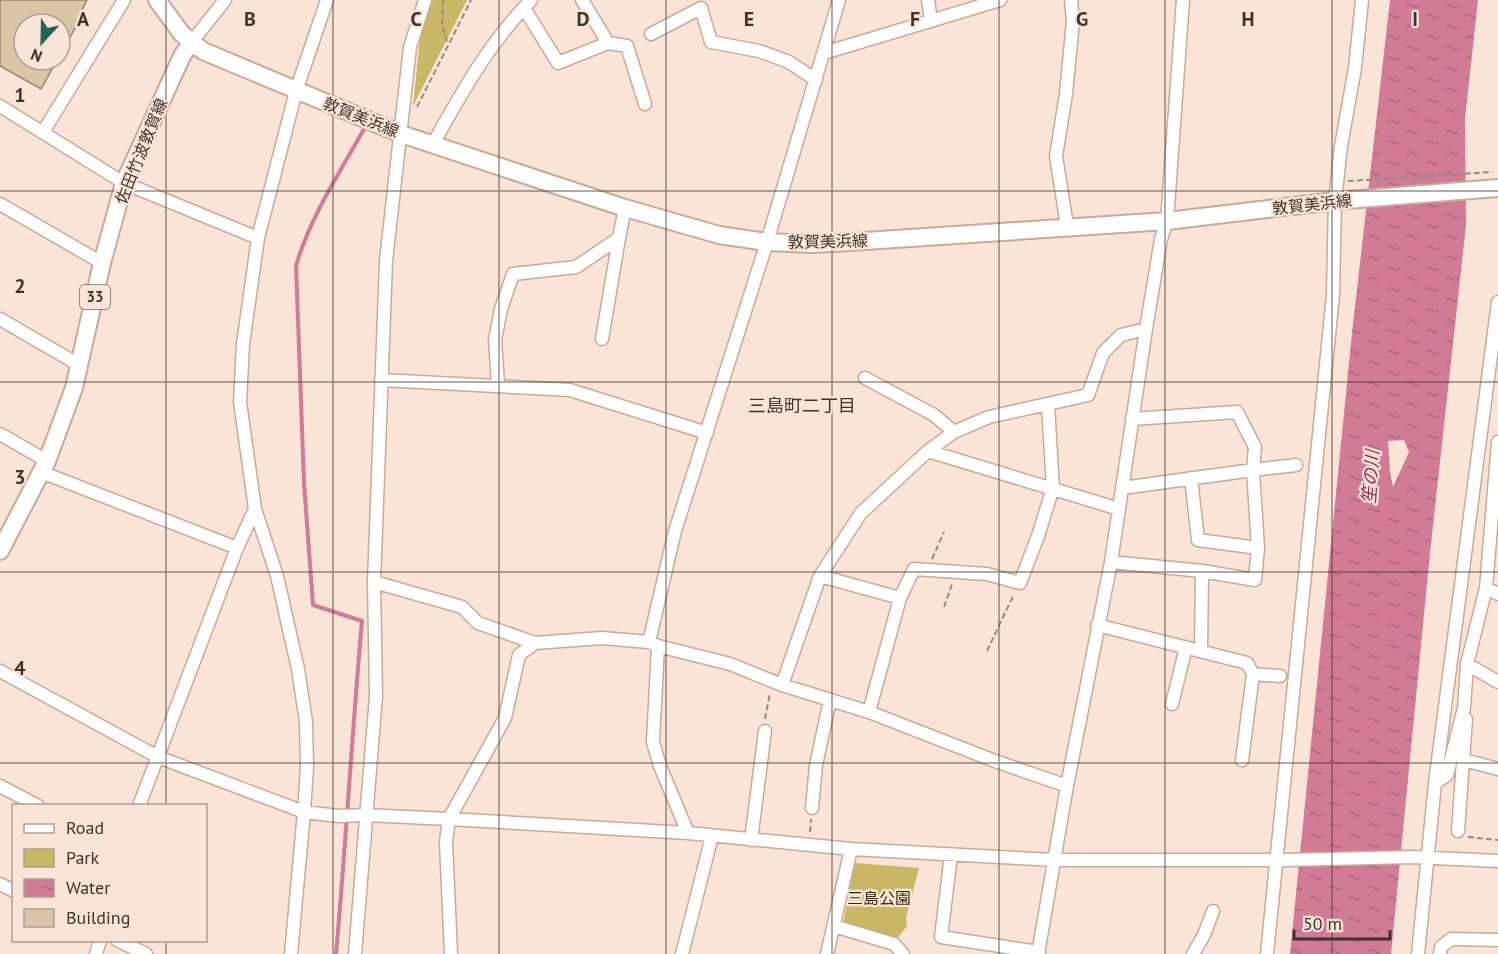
<svg xmlns="http://www.w3.org/2000/svg" width="1498" height="954" font-family="'PT Sans','Noto Sans JP',sans-serif">
	<style>
		.park { fill: #c8b866 }
		.water { fill: url(#water-ripples); fill-rule: evenodd }
		.lines { fill: none; stroke-linecap: round; stroke-linejoin: round }
		.stream { stroke: #d27b96; stroke-width: 4 }
		.building { fill: #dcc5a7; stroke: #9b8569; stroke-width: 1.5 }
		.minor-casing { stroke: #cba996; stroke-width: 15 }
		.major-casing { stroke: #cba996; stroke-width: 20 }
		.path { stroke: #9c8a80; stroke-width: 2; stroke-dasharray: 6 3; stroke-linecap: butt }
		.minor { stroke: #fff; stroke-width: 12 }
		.major { stroke: #fff; stroke-width: 16 }
		.grid { fill: none; stroke: #41332c; stroke-width: 1.5; stroke-opacity: 0.55 }
		.labels { text-anchor: middle; stroke-width: 4.5; stroke-linejoin: round; paint-order: stroke }
		.shield { fill: #fae4d8; stroke: #786860; stroke-width: 1.5 }
		.shield-label { font-size: 15px; font-weight: bold; fill: #41332c }
		.street-label { font-size: 16px; fill: #41332c; stroke: #fae4d8 }
		.park-label { font-size: 16px; fill: #352e05; stroke: #fae4d8 }
		.neighbourhood-label { font-size: 18px; fill: #41332c; stroke: #fae4d8 }
		.water-label { font-size: 18px; font-style: italic; fill: #922b53; stroke: #fae4d8 }
		.grid-label { font-size: 20px; text-anchor: middle; font-weight: bold; fill: #41332c; stroke: #fae4d8; stroke-width: 4.5; stroke-linejoin: round; paint-order: stroke }
	</style>
	<defs>
		<pattern id="water-ripples" width="26" height="14" patternUnits="userSpaceOnUse" patternTransform="scale(1.5)"><rect width="26" height="14" fill="#d27b96"/><path d="M2 4q2-2 4 0t4 0M15 11q2-2 4 0t4 0" fill="none" stroke="#ac657b"/></pattern>
	</defs>
	<rect width="100%" height="100%" fill="#fae4d8"/>
	<path class="park" d="M433 0H467L413 106 420 38Z
		M855 863 919 868 906 918 907 926 896 940 881 933 843 923Z"/>
	<path class="water" d="M1390 0H1478L1465 119 1466 225 1430 553 1391 954H1290L1352 333ZM1404 440 1409 452 1393 487 1390 472 1388 441Z"/>
	<g class="lines">
		<path class="stream" d="M336 954C346 843 352 732 362 621L313 605 304 483 296 266C310 217 339 174 364 129"/>
	</g>
	<path class="building" d="M0 0H87L80 14H83L60 55V24H24V60H57L41 89 0 66Z"/>
	<g class="lines">
		<g class="minor-casing">
			<path id="minor" d="M928 0 931 21
				M524 8 558 63 608 43 582 0
				M651 34 701 8 711 42 759 51 789 62 816 80
				M191 43 225 0
				M608 43 627 46 645 104
				M824 53 1000 0
				M0 106 124 183 258 238
				M43 132 124 0
				M433 144C463 90 488 45 531 0
				M0 204 102 263
				M1067 226 1056 156 1066 94 1073 21 1071 0
				M0 319 81 366
				M602 339 619 238
				M865 378 934 415 954 432
				M381 380 570 390 707 433
				M498 384 495 340 501 309 513 274 576 267 619 238 625 208
				M1132 419 1237 412 1255 447 1253 470 1296 465
				M0 434 47 461
				M928 451 954 432 989 417 1088 395 1103 353 1121 335 1146 329
				M41 472 237 548
				M1191 478 1198 540 1258 548
				M1111 562 1202 571 1255 580 1258 548 1253 470 1122 488
				M820 576 900 598 869 712
				M374 582 462 607 478 623 535 643
				M1486 588 1498 594
				M900 598 914 569 987 574 1020 583 1038 536 1053 488 1048 405
				M1097 625 1247 663 1253 674 1242 760
				M649 642 675 531 767 242 839 0
				M658 646 653 742 660 766 688 833
				M1201 651 1202 571
				M1467 664 1498 682
				M0 671 158 757 304 812 339 816 366 815 449 819 688 833 851 849 1054 860H1286L1413 857 1498 861
				M1253 674 1280 676
				M782 685 820 576 861 513 928 451 1119 509
				M1172 704 1186 647
				M1464 760 1498 769
				M1435 783 1447 775 1464 708 1467 664 1486 588 1498 442
				M0 786 38 806
				M139 806 237 548 255 509
				M812 808 816 765 830 700
				M1458 831 1466 719
				M751 840 765 731
				M951 855 941 937 1039 952
				M0 884 14 891
				M834 926 894 944 903 954
				M117 940 146 954
				M96 954 100 940
				M291 954 304 812 307 767 306 722 298 669 277 576 255 509 240 402 243 344 258 238 296 91 327 0
				M355 954 376 696 374 582 386 261 410 47 425 0
				M451 954 446 842 449 819 505 718 519 655 535 643 602 638 649 642 658 646 730 664 782 685 869 712 995 761 1067 786
				M682 954 712 836
				M827 954 851 849
				M1038 954 1067 786 1111 562 1146 329 1161 239 1167 221 1183 0
				M1193 954 1204 935 1213 911
				M1267 954 1333 295 1335 201 1341 146 1355 68 1362 0
				M1418 954 1435 783 1498 302
				M1440 954 1441 947 1451 939 1498 940"/>
		</g>
		<g class="major-casing">
			<path id="major" d="M157 0 182 34 203 51 401 134 625 208 719 235 767 242 811 244 850 242 1167 221 1335 201 1498 188
				M0 551 47 461 74 388 102 263 124 183 182 56 191 43"/>
		</g>
		<path class="path" d="M443 0 442 25 448 44
			M417 107 471 0
			M1348 181 1492 172
			M932 559 944 532
			M944 607 952 584
			M987 651 1014 594
			M765 719 770 693
			M810 832 811 819
			M1468 837 1498 840"/>
		<use href="#minor" class="minor"/>
		<use href="#major" class="major"/>
	</g>
	<path class="grid" d="M166 0V806M333 0V954M499 0V954M666 0V954M832 0V954M999 0V954M1165 0V954M1332 0V954M0 191H1498M0 382H1498M0 572H1498M0 763H1498M166 940V954"/>
	<g class="labels">
		<rect class="shield" x="80" y="285" width="30" height="24" rx="4.5"/>
		<g class="shield-label">
			<text x="95" y="302">33</text>
		</g>
		<g class="street-label">
			<text transform="translate(361 117) rotate(22)" y="6">敦賀美浜線</text>
			<text transform="translate(141 151) rotate(-68)" y="6">佐田竹波敦賀線</text>
			<text transform="translate(1312 204) rotate(-6)" y="6">敦賀美浜線</text>
			<text transform="translate(828 241) rotate(-1)" y="6">敦賀美浜線</text>
		</g>
		<g class="park-label">
			<text x="879" y="904">三島公園</text>
		</g>
		<g class="neighbourhood-label">
			<text x="802" y="412">三島町二丁目</text>
		</g>
		<g class="water-label">
			<text transform="translate(1371 477) rotate(-86)" y="6">笙の川</text>
		</g>
	</g>
	<g class="grid-label">
		<text x="83" y="26">A</text>
		<text x="250" y="26">B</text>
		<text x="416" y="26">C</text>
		<text x="583" y="26">D</text>
		<text x="749" y="26">E</text>
		<text x="915" y="26">F</text>
		<text x="1082" y="26">G</text>
		<text x="1248" y="26">H</text>
		<text x="1415" y="26">I</text>
		<text x="20" y="102">1</text>
		<text x="20" y="293">2</text>
		<text x="20" y="484">3</text>
		<text x="20" y="675">4</text>
	</g>
	<rect x="12" y="804" width="195" height="138" fill="#fae4d8" stroke="#b09d93" stroke-width="1.5"/>
	<rect x="24" y="824" width="30" height="9" fill="#ffffff" stroke="#b09d93" stroke-width="1.5"/>
	<text x="66" y="834" font-size="18" fill="#41332c">Road</text>
	<rect x="24" y="849" width="30" height="18" fill="#c8b866" stroke="#b09d93" stroke-width="1.5"/>
	<text x="66" y="864" font-size="18" fill="#41332c">Park</text>
	<rect x="24" y="879" width="30" height="18" fill="url(#water-ripples)" stroke="#b09d93" stroke-width="1.5"/>
	<text x="66" y="894" font-size="18" fill="#41332c">Water</text>
	<rect x="24" y="909" width="30" height="18" fill="#dcc5a7" stroke="#b09d93" stroke-width="1.5"/>
	<text x="66" y="924" font-size="18" fill="#41332c">Building</text>
	<g transform="translate(42 42) rotate(202)"><circle r="28" fill="#fae4d8" stroke="#b09d93" stroke-width="1.5"/>
	<path d="M0-4.5L10 22L0 15L-10 22Z" fill="#226351"/>
	<text y="-9" font-size="16" font-weight="bold" text-anchor="middle" fill="#41332c">N</text>
	</g>
	<path d="M1294 930v9h96v-9" fill="none" stroke="#41332c" stroke-width="3"/>
	<text x="1303" y="930" font-size="18" fill="#41332c" stroke="#fae4d8" stroke-width="4.5" paint-order="stroke">50 m</text>
</svg>
